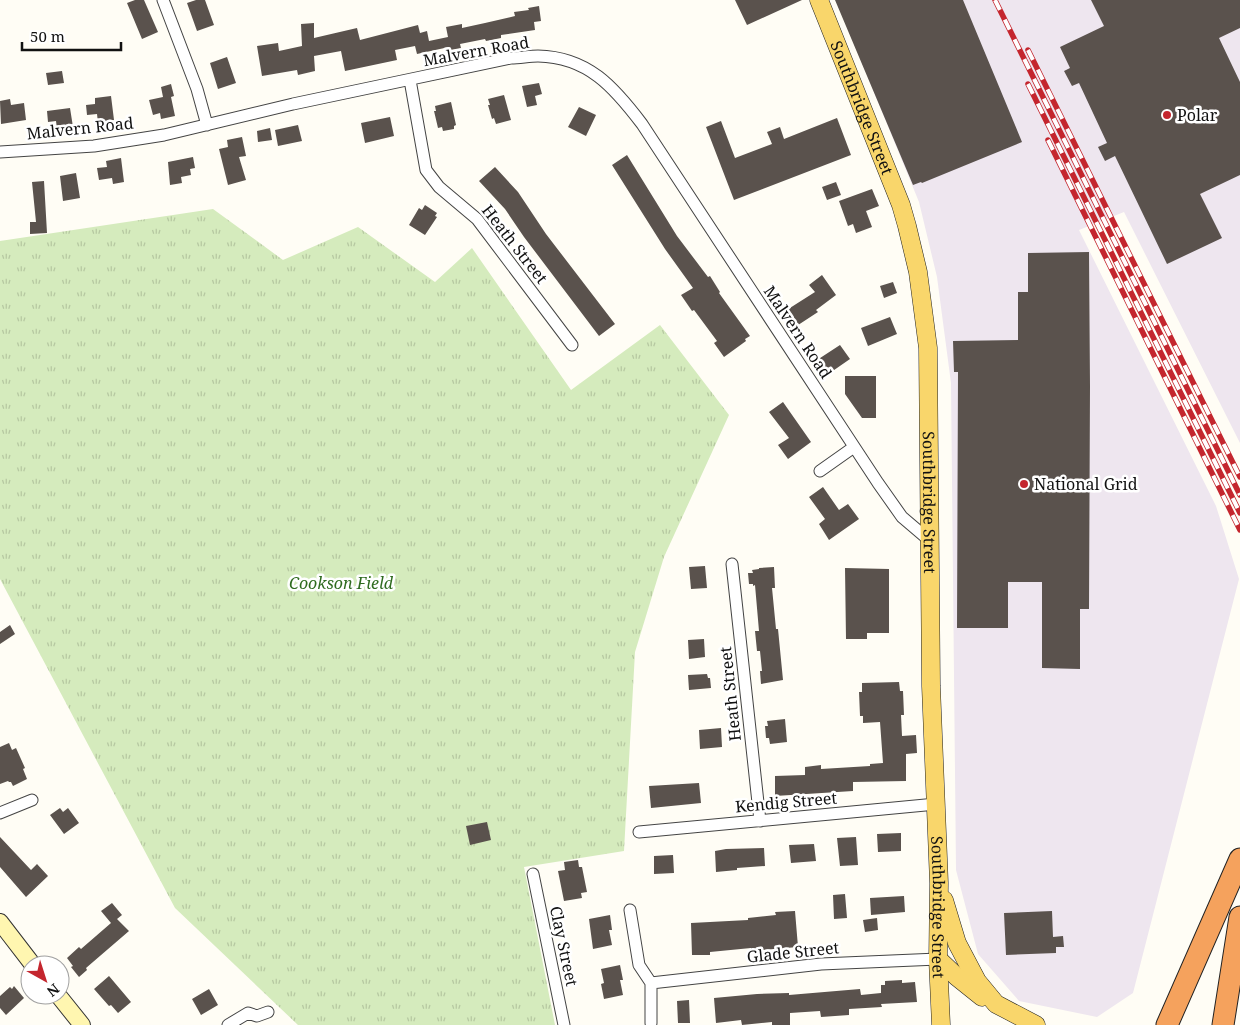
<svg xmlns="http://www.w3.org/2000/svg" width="1240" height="1025" font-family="'Noto Serif',serif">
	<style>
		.industrial { fill: #eee6ef }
		.park { fill: url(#park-tufts) }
		.building { fill: #5a524d }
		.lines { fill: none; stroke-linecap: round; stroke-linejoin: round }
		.street-casing { stroke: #444; stroke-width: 13 }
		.secondary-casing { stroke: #333; stroke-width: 18 }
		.primary-casing { stroke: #222; stroke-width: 19 }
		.highway-casing { stroke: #222; stroke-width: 23 }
		.street { stroke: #fff; stroke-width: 11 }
		.secondary { stroke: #fff6b0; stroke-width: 16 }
		.primary { stroke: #f9d66b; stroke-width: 18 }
		.highway { stroke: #f5a25d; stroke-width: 21 }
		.rail-casing { stroke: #c4262e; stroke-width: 5.5 }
		.rail { stroke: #fff; stroke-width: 4; stroke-dasharray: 11; stroke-linecap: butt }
		.poi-dot { fill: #c4262e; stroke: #fff; stroke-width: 2 }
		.labels { text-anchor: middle; stroke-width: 5; stroke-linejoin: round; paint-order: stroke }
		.street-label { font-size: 16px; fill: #111; stroke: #fff }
		.poi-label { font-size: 16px; fill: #111; stroke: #fff; text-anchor: start }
		.park-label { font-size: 16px; font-style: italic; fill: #2f6b1f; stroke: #fff }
	</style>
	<defs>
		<pattern id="park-tufts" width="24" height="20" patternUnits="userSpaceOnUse" patternTransform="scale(1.25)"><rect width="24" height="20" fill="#d5ebbd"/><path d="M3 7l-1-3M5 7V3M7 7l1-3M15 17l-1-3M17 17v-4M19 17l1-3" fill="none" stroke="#b6c8a1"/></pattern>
	</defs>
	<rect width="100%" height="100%" fill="#fffdf5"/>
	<path class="industrial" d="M836 0H1240V443L1124 212 1079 230 1216 506 1239 579 1133 993 1097 1017 1019 1001 978 954 956 870 951 383 937 277 919 202Z"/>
	<path class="park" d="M213 209 283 260 358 227 435 282 472 248 571 390 660 325 729 415 664 557 635 652 624 851 524 867 555 1025H298L175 908 0 579V241Z"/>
	<path class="building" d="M135 0H144L158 32 142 39 127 3Z
		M196 0H205L214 25 197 31 187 3Z
		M735 0H802L747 25Z
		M835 0H963L1022 142 922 183 921 182 913 185Z
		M1091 0H1240V28L1219 38 1240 82V175L1200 194 1222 238 1167 264 1115 156 1105 161 1098 147 1107 143 1079 83 1072 86 1064 71 1070 68 1060 47 1104 26Z
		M539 6 541 21 534 22 535 30 501 35V38L486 41 485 39 460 44 461 48 450 50 449 47 417 54 415 46 395 50 397 60 345 71 341 51 314 56 315 71 298 75 297 70 262 76 257 46 278 43 279 51 302 46 301 24 314 23V38L357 28 360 40 418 25 420 33 427 31 429 41 448 37 446 27 462 24V28L485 23 515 16 514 12 529 10 528 8Z
		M227 57 236 83 218 89 210 63Z
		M62 71 64 83 48 85 46 73Z
		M539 83 542 94 535 96 537 105 527 107 522 86Z
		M171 84 174 96 171 97 175 116 161 119 160 113 153 115 149 100 163 97 161 87Z
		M504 95 511 120 496 124 494 118 492 119 488 105H490L488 99Z
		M111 96 114 120 98 123 97 114 87 115 86 105 95 104V98Z
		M10 99 11 105 24 103 26 120 1 124 0 101Z
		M451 102 456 125 454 126V129L443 131 442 127 438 128 434 111H436L435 106Z
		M579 107 596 115 586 136 568 127Z
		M70 108 73 127 57 129 56 121 48 122 47 111Z
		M390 117 394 136 365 143 361 123Z
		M837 118 851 155 734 200 706 127 721 121 735 158 772 144 767 132 780 127 784 139Z
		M298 125 302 141 278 146 275 130Z
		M270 128 272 140 258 142 257 131Z
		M242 137 246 156 239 157 246 180 228 185 219 149 228 147 227 140Z
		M627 155 677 236 708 277 710 276 720 292 719 293 750 336 745 339 746 341 724 357 714 343 717 341 694 310 692 311 681 295 693 288 665 249 612 165Z
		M193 157 195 168 190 169 191 175 181 177 182 183 170 185 168 162Z
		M121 158 124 182 113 184 112 178 99 180 97 168 107 167 106 161Z
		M495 167 518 192 546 234 615 324 599 336 524 237 505 209 479 181Z
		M76 173 80 198 63 201 60 176Z
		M44 181 47 233 30 234V222H36L32 182Z
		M836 182 841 195 827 200 822 187Z
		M872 189 879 206 866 211 872 227 856 233 853 224 848 226 839 201Z
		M425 205 437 213 435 216 437 217 425 235 409 225 419 208 422 210Z
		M1089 252 1090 386 1089 609H1080V669L1042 668V582H1008V628H957L958 372H954L953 341 1018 340V292H1028V253Z
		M822 275 836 295 816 310 818 312 792 329 782 313 815 292 809 285Z
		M893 282 897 293 884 298 880 286Z
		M890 317 897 334 868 346 861 328Z
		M840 345 850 359 824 377 814 362Z
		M845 376H876V418H862L845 394Z
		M783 402 811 442 788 459 778 445 789 438 769 412Z
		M823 487 839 510 848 504 859 519 829 540 819 524 825 519 809 497Z
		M705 566 707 588 691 589 689 567Z
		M774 567 775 588H772L776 629H778L783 680 761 684 760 671H762L760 651H757L755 631H759L755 585 753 586V584H749L748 573H753L752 570 759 569V568Z
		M845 568 889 569V633H867V639H846Z
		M10 625 15 634 0 644V632Z
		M704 639 705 657 689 659 688 640Z
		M707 674 708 678H710L711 688 689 690 688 675Z
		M899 682 900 691H903L904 715H901L902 736 916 735 917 753 906 754V781L853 782V791L775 796V776L805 775V767L821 765V769L870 766V764L883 763 880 722 863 723V716H860L859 692H862V683Z
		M785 719 787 742 770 744 769 738H766L765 726H768L767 721Z
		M721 728 722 747 700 749 699 730Z
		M9 743 12 750 16 748 25 768 23 769 27 779 13 786 11 782H9L8 781 0 784V747Z
		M699 783 701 803 651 808 649 786Z
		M60 808 63 812 68 808 79 823 64 834 50 815Z
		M487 822 491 840 470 845 466 826Z
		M901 833V851L878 852 877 834Z
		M0 837 31 870 37 864 48 876 26 897 0 867Z
		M856 837 858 865 840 866 837 838Z
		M814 844 816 861 791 863 789 845Z
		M764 848 765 866 737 868V870L716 872 715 851 726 849Z
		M673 855 674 873 654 874V856Z
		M578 860 579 867H582L587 892 581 893 582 898 564 901 558 871 565 870 564 862Z
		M845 894 847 918 834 919 833 895Z
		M904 896 905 912 871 915 870 898Z
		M112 903 122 915 117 919 129 931 86 968 87 970 79 977 71 967 73 966 67 958 79 947 81 949 111 923 101 911Z
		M795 911 798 947 751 951V948L710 952V955H692L691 923 748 920V918L776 915 775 912Z
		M1052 911 1053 937 1063 936 1064 947H1056V953L1006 955 1004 913Z
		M610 915 612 930H609L612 945 593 949 589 919Z
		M877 918 878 930 865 932 863 920Z
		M620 965 623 980H620L623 995 604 999 601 984 604 983 601 969Z
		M109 976 131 1002 118 1013 111 1005 109 1006 94 989Z
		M902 980V983L915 982 917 1002 881 1004 882 1007 849 1009V1015L821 1017 820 1011 790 1013V1025H772V1022L742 1025 741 1020 716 1023 714 998 757 994 789 993V995L860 989 861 995 881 993V985H885V981Z
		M14 986 24 998 6 1015 0 1008V996L10 987 12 989Z
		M209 989 218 1005 201 1015 192 999Z
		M689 1000 690 1023H678L677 1001Z"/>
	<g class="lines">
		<g class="street-casing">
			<path id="street" d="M163 0 197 89 207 125
				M410 80 426 170 439 187 477 219 572 345
				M0 152 94 146 164 135 293 104 511 58C520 58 529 56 538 56 588 57 614 87 642 124L878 483 902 517 929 540
				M820 471 854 447
				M732 564 760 821
				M0 813 32 800
				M639 832 936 804
				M533 874 564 1025
				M630 910 639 965 651 983V1023
				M651 983 821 964 938 959
				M228 1025 248 1013 257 1016 268 1012"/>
		</g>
		<g class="secondary-casing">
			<path id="secondary" d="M0 922 33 965
				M58 995 82 1025"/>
		</g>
		<g class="primary-casing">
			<g id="primary">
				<path id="s1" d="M819 0 901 205 907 226 918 272 928 348 931 686 939 883 938 959 941 1025"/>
				<path d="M944 900 957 943 977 981 996 1004 1036 1025"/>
				<path d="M938 959 957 977 982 997"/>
			</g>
		</g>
		<g class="highway-casing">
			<path id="highway" d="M1167 1025 1240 859
				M1223 1025 1240 917"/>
		</g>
		<use href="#street" class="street"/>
		<use href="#secondary" class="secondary"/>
		<use href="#primary" class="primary"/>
		<use href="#highway" class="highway"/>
		<g class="rail-casing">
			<path id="rail" d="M995 0 1240 495
				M1028 50 1240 477
				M1028 84 1240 513
				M1048 140 1240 530"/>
		</g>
		<use href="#rail" class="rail"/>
	</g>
	<g class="poi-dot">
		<circle cx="1167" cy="115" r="5"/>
		<circle cx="1024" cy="484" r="5"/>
	</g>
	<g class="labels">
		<g class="street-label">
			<text transform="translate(476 51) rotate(-10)" y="6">Malvern Road</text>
			<text dy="6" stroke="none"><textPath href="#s1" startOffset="116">Southbridge Street</textPath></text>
			<text transform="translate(80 128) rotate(-6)" y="6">Malvern Road</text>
			<text transform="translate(515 244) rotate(52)" y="6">Heath Street</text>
			<text transform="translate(798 332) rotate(56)" y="6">Malvern Road</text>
			<text dy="6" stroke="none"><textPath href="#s1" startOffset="521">Southbridge Street</textPath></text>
			<text transform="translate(730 694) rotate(-96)" y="6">Heath Street</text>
			<text transform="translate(786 802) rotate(-5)" y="6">Kendig Street</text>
			<text dy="6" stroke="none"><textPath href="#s1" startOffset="926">Southbridge Street</textPath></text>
			<text transform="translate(564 946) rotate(78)" y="6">Clay Street</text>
			<text transform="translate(793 952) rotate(-6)" y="6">Glade Street</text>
		</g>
		<g class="poi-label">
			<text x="1177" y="121">Polar</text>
			<text x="1034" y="490">National Grid</text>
		</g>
		<g class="park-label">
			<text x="341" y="589">Cookson Field</text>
		</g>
	</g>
	<g transform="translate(45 980) rotate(141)"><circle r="24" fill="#ffffff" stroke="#a0a0a0"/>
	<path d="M0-4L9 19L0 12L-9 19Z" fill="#c4262e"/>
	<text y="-8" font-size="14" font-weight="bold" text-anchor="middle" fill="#111111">N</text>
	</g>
	<path d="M22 42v8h99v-8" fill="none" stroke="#111111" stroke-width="2.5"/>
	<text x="30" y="42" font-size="15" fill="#111111" stroke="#ffffff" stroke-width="4" paint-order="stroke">50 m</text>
</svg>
